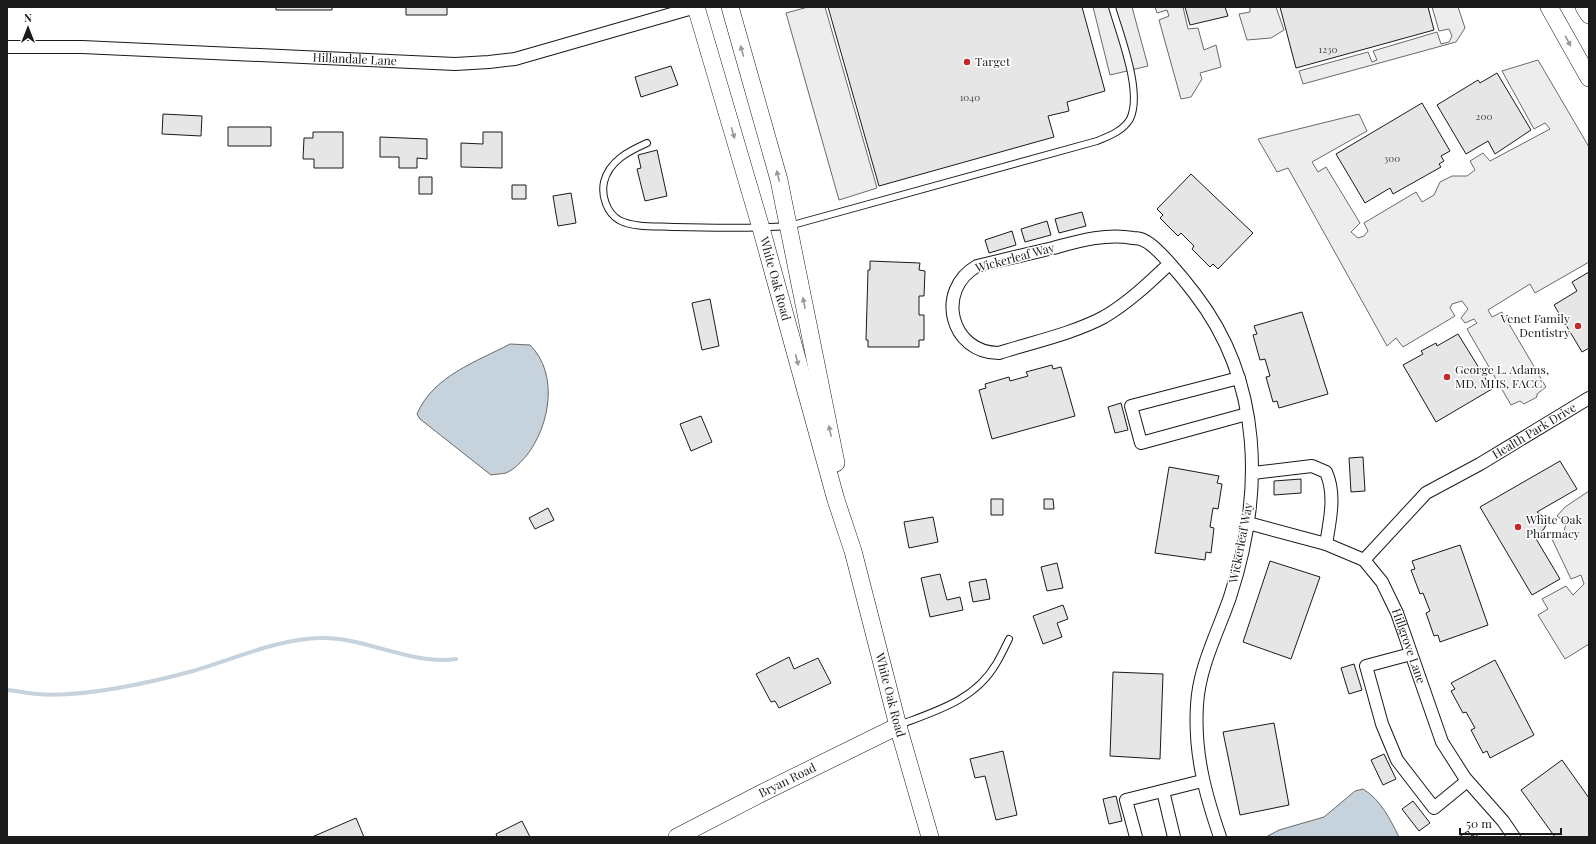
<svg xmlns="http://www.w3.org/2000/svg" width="1596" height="844" font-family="'Playfair Display',serif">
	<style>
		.parking { fill: #ededed; stroke: #6a6a6a }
		.water { fill: #c6d2dc; stroke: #6a6a6a }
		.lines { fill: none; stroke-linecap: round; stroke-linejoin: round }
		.stream { stroke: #c6d2dc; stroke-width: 4 }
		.building { fill: #e6e6e6; stroke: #1a1a1a }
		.lane-casing { stroke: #1a1a1a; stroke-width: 8 }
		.street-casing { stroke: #1a1a1a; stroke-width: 14 }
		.secondary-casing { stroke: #1a1a1a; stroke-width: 18 }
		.lane { stroke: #fff; stroke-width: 6 }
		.street { stroke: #fff; stroke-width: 12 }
		.secondary { stroke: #fff; stroke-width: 17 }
		.oneway { fill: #989898 }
		.poi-dot { fill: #c62828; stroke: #fff; stroke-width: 1.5 }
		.labels { text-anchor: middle; stroke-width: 3; stroke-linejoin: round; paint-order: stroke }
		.number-label { font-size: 10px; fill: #4d4d4d }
		.street-label { font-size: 12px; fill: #1a1a1a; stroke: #fff }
		.poi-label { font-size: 12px; fill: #1a1a1a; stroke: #fff; text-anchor: start }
	</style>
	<rect width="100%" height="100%" fill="#fff"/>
	<path class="parking" d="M808 7H825L877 188 839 200 786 13Z
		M1093 7H1132L1148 66 1110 75Z
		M1155 7H1183L1188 29 1198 28 1204 50 1216 45 1221 67 1200 73 1202 79 1191 97 1181 99 1159 20 1169 16 1167 10 1157 13Z
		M1250 7H1276L1284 30 1271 38 1247 40 1239 14 1250 12Z
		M1432 7H1458L1465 28 1456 42 1303 84 1299 71 1368 52 1372 62 1377 60 1373 51 1437 32 1441 44 1449 42 1452 36 1449 29 1439 31Z
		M1538 60 1589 147V262L1535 293 1530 284 1488 310 1492 317 1502 312 1546 387 1537 394V397L1524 404 1520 401 1511 405 1467 329 1477 323 1474 319 1465 323 1461 318 1468 309 1462 301 1452 304 1450 308 1455 316 1403 347 1396 338 1387 346 1288 168 1277 172 1258 139 1359 114 1367 131 1312 162 1318 172 1326 167 1360 223 1351 232 1358 238 1364 236 1368 231 1364 223 1416 192 1422 202 1434 195 1440 182 1452 176H1467L1475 170 1470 161 1483 153 1490 161 1550 129 1545 123 1534 129 1502 71Z
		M1589 491V644L1565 659 1538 615 1548 609 1542 599 1566 586 1573 595 1584 584 1581 575 1571 579 1551 537 1563 536 1566 523 1557 516 1565 507Z"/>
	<path class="water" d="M510 344 530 345C559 374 550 425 527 455 521 462 515 469 506 473 502 474 496 474 491 475L420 419 417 414C433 376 476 362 510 344Z
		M1363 789C1381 800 1390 819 1399 837H1266L1279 830 1324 817 1355 791Z"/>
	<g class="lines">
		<path class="stream" d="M7 690C17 691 27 693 37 694 81 698 149 683 193 671 235 659 276 639 321 638 365 637 414 666 456 659"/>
	</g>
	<path class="building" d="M276 7H332V10H276Z
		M406 7H447V15H406Z
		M828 7H1082L1105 91 1067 102 1069 111 1048 116 1054 137 879 186Z
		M1185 7H1225L1228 16 1190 25Z
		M1280 7H1428L1434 30 1296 68Z
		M671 66 678 85 641 97 635 77Z
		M1497 73 1531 130 1495 154 1488 141 1466 154 1437 105 1478 80 1480 83Z
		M1422 103 1450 151 1441 156 1444 161 1439 164 1441 167 1393 194 1390 188 1365 203 1336 154Z
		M163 114 202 116 201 136 162 134Z
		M228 127H271V146H228Z
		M313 132H343V168H314V159H303L304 138H313Z
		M483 132H502V168L461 167V143L483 144Z
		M380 137 427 139V159L417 158V168H399V157H380Z
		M657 150 667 196 645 201 637 169 641 168 638 155Z
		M1191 174 1253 233 1218 269 1213 264 1210 267 1192 249 1194 246 1181 233 1178 236 1160 218 1163 215 1157 209Z
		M419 177H432V194H419Z
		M512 185H526V199H512Z
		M571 193 576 223 558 226 553 196Z
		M1082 212 1086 226 1059 233 1055 219Z
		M1047 221 1051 235 1025 242 1021 229Z
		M1012 231 1016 245 989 253 985 240Z
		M870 261 920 263 919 270 925 271 924 296H919V315H924V340H919V347H868V340H866L868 270H870Z
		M1589 272V348L1582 352 1554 305 1577 291 1572 282Z
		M710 299 719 346 702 350 692 303Z
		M1302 312 1328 394 1279 408 1277 401 1273 402 1266 377 1270 376 1265 359 1260 360 1253 335 1257 334 1254 326Z
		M1458 334 1492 389 1436 422 1403 365 1423 354 1421 351 1436 343 1437 346Z
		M1052 365 1053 369 1061 367 1075 416 992 439 979 390 986 388 985 384 1009 377 1010 381 1028 376 1026 372Z
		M1121 403 1128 430 1115 433 1108 407Z
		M701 416 712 442 691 451 680 424Z
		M1363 457 1365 491 1351 492 1349 458Z
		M1560 461 1577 489 1537 512 1545 518 1546 525 1544 529 1539 533 1532 532 1560 579 1532 595 1480 507Z
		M1169 467 1219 476 1217 483 1222 484 1218 509 1213 508 1210 527 1214 528 1211 553 1206 552 1205 560 1155 553Z
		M1301 479V493L1274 495V481Z
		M991 499H1003V515H991Z
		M1044 499H1053L1054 509H1044Z
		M548 508 554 520 535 529 529 518Z
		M933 517 938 542 909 548 904 522Z
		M1460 545 1488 625 1440 642 1438 635 1434 636 1426 613 1430 611 1423 593 1420 594 1411 570 1415 569 1412 561Z
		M1270 561 1320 577 1291 659 1243 642Z
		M1057 563 1063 588 1047 591 1041 567Z
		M940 574 947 600 960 597 963 610 930 617 921 578Z
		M986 579 990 599 973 602 969 582Z
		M1063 605 1068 619 1057 623 1062 637 1043 644 1033 616Z
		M789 657 794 669 818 658 831 683 779 708 775 701 771 702 756 674Z
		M1495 660 1534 735 1490 758 1487 751 1483 753 1471 730 1475 728 1466 712 1463 713 1451 691 1455 689 1451 683Z
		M1354 664 1362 690 1349 694 1341 668Z
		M1113 672 1163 674 1160 759 1110 756Z
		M1274 723 1289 805 1240 815 1223 732Z
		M1003 751 1017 815 996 820 985 776 975 778 970 759Z
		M1384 754 1396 779 1383 785 1371 760Z
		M1562 760 1589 798V837H1555L1521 790Z
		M1116 796 1122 821 1109 824 1103 799Z
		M1413 801 1430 823 1419 831 1402 809Z
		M356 818 364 837H312Z
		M522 821 530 837H497L496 834Z
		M1468 831 1472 836 1476 834 1478 837H1459Z"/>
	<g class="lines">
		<g class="lane-casing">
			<path id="lane" d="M647 143C629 151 609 161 604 182 601 196 607 213 619 220 634 228 657 226 673 227 712 228 750 229 789 226L1097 141C1109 136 1123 131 1130 119 1143 92 1120 35 1112 7
				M899 725C936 711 975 700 996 664 1001 656 1005 647 1009 639"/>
		</g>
		<g class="street-casing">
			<g id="street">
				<path id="s1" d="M7 47H82L455 64 489 62 515 59 696 7"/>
				<path d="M1169 264C1149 283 1128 303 1104 317 1072 334 1033 342 999 353 950 353 935 290 977 266 1003 260 1028 254 1053 248 1079 241 1106 233 1133 238 1136 238 1142 239 1145 241 1157 246 1186 282 1195 294 1263 382 1264 494 1230 597 1218 632 1199 667 1197 705 1194 753 1205 793 1220 837"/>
				<path d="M1239 378 1131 406 1141 443 1247 414"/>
				<path d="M1253 473 1312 466 1326 472C1336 494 1330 520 1326 544"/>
				<path id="s2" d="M1248 523 1326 544 1364 560 1382 582 1397 613 1442 742 1465 778 1503 821 1514 837"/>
				<path id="s3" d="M1364 560 1426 493 1480 464 1589 398"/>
				<path d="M1411 654 1366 666 1382 724 1397 760 1434 808 1467 781"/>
				<path d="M1163 791 1174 837"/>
				<path d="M1136 837 1126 800 1202 781"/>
			</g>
		</g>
		<g class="secondary-casing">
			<g id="secondary">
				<path id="s4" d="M696 7 761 228 836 500 853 551 898 726 930 837"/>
				<path d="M730 7 779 180 836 463"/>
				<path d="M1549 7 1589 78"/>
				<path d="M1584 7 1589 15"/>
				<path id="s5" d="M677 837 762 793 898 726"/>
			</g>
		</g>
		<use href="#lane" class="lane"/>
		<use href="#street" class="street"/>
		<use href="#secondary" class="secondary"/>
	</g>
	<defs><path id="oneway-solid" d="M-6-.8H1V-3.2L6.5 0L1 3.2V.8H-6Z"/></defs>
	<g class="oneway">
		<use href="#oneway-solid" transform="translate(1568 41) rotate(61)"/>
		<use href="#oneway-solid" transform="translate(742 51) rotate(-106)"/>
		<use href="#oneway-solid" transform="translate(733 133) rotate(74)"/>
		<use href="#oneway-solid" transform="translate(778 176) rotate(-105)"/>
		<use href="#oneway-solid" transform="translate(804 303) rotate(-101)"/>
		<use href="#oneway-solid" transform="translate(797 360) rotate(75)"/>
		<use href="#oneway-solid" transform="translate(830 431) rotate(-102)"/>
	</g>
	<g class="poi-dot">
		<circle cx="967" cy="62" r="4"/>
		<circle cx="1578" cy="326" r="4"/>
		<circle cx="1447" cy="377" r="4"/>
		<circle cx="1518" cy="527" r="4"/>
	</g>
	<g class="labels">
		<g class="number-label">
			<text x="1328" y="53">1230</text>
			<text x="970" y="101">1040</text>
			<text x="1484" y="120">200</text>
			<text x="1392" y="162">300</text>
		</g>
		<g class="street-label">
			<text dy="4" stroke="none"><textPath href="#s1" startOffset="348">Hillandale Lane</textPath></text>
			<text transform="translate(1015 258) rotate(-15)" y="4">Wickerleaf Way</text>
			<text dy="4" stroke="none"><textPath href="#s4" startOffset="283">White Oak Road</textPath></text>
			<text dy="4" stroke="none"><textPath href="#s3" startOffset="216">Health Park Drive</textPath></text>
			<text transform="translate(1241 543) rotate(-79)" y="4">Wickerleaf Way</text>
			<text dy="4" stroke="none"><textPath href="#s2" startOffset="220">Hillgrove Lane</textPath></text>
			<text dy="4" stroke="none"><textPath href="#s4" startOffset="715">White Oak Road</textPath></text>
			<text dy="4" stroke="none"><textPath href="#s5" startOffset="124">Bryan Road</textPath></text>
		</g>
		<g class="poi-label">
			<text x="975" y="66">Target</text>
			<text x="1570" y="323" text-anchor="end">Venet Family<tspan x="1570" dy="14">Dentistry</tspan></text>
			<text x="1455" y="374">George L. Adams,<tspan x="1455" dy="14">MD, MHS, FACC</tspan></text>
			<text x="1526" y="524">White Oak<tspan x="1526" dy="14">Pharmacy</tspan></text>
		</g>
	</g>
	<rect width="1596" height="844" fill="none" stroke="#1a1a1a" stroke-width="16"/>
	<g transform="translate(28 28)" stroke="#ffffff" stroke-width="3" paint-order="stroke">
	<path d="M0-3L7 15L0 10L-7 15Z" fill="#1a1a1a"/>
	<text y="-6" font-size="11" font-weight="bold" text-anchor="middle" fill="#1a1a1a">N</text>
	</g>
	<path d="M1460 828v6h101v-6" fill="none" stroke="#1a1a1a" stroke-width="2"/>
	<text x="1466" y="828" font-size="12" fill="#1a1a1a" stroke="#ffffff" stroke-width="3" paint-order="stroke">50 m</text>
</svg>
